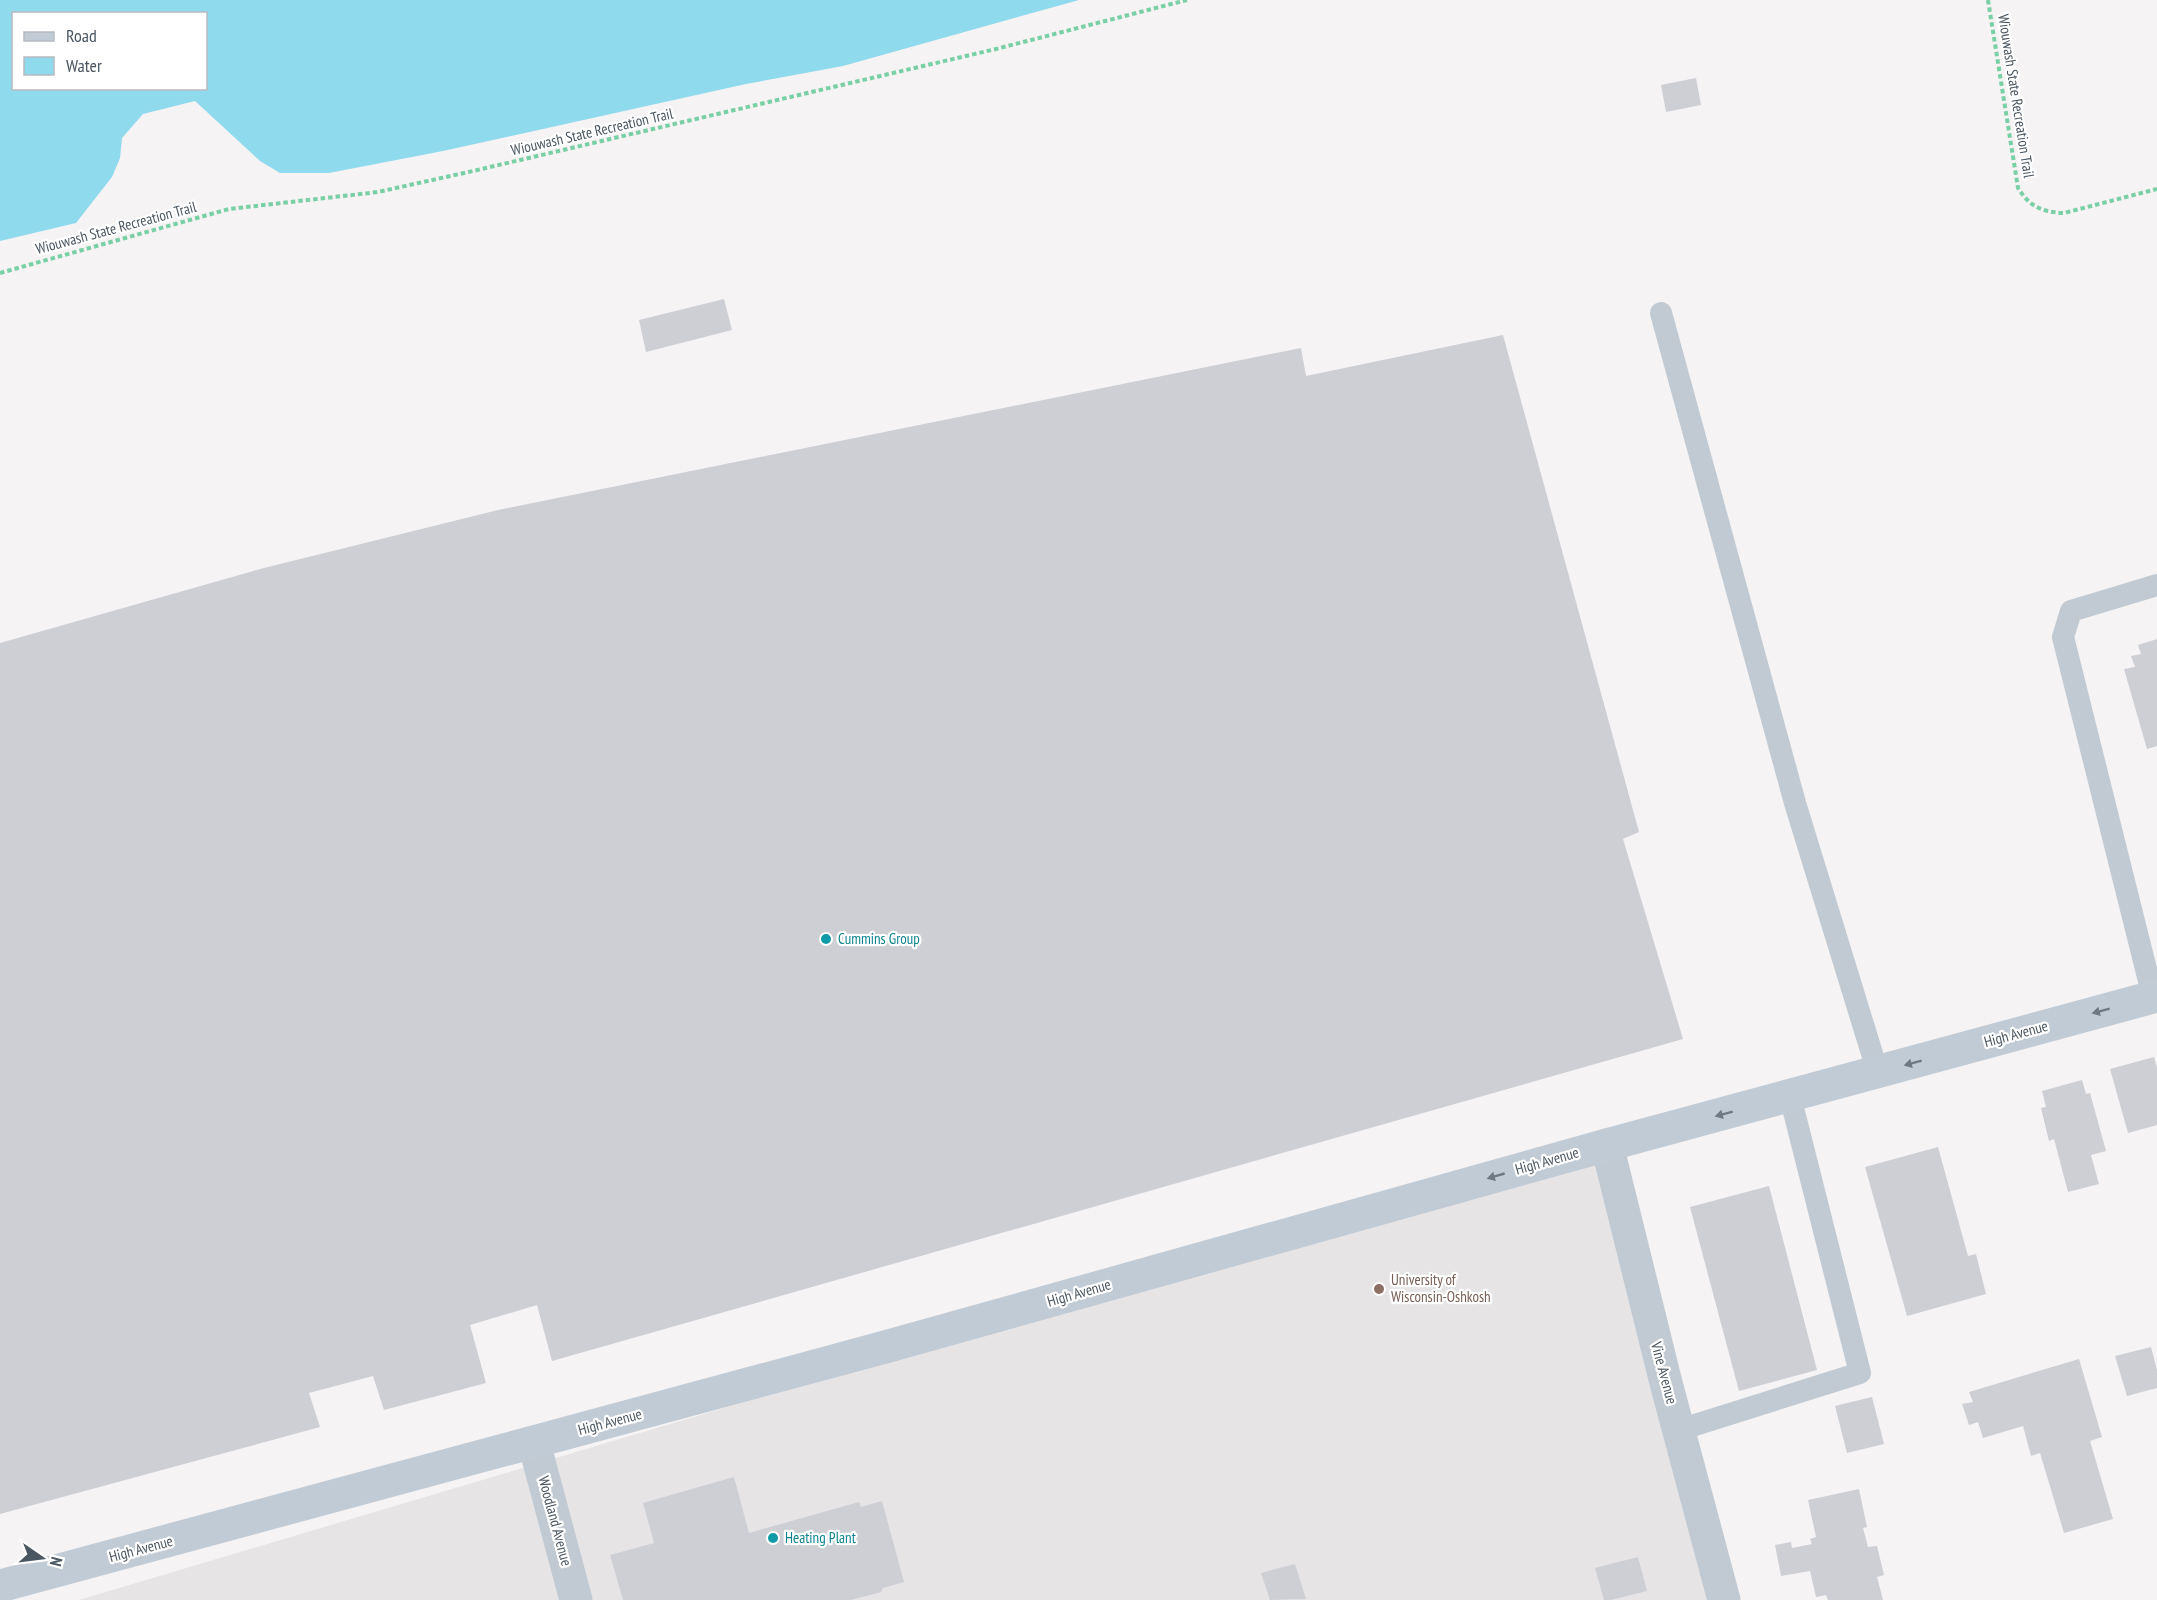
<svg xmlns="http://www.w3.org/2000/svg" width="2157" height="1600" font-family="'PT Sans Narrow',sans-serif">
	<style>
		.education { fill: #e6e4e5 }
		.water { fill: #90daee; fill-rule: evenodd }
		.building { fill: #cdcfd5 }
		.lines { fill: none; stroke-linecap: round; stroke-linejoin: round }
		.path { stroke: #7ad0a6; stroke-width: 4; stroke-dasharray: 4.5 3; stroke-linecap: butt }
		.service { stroke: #c1cad2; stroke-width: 22 }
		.minor { stroke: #c1cad2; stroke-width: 33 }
		.secondary { stroke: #c1cbd6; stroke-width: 33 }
		.oneway { fill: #6e7984 }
		.culture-dot { fill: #0f9aa8; stroke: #fff; stroke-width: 2 }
		.education-dot { fill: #8d6e63; stroke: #fff; stroke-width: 2 }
		.labels { text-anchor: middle; stroke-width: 4.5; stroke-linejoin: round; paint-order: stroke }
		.street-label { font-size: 15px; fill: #4a5661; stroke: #fff }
		.culture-label { font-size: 15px; fill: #0d838f; stroke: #fff; text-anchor: start }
		.education-label { font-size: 15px; fill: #785e54; stroke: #fff; text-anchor: start }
	</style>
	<rect width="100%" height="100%" fill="#f5f3f3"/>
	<path class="education" d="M1607 1145 1708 1600H79Z"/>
	<path class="water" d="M0 0H1079L843 66 746 84 443 151 329 173H280L260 161 195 101 143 114 122 138 120 158 112 177 76 223 0 241ZM14 14H206V88H14Z"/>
	<path class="building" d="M1696 78 1701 105 1666 112 1661 85Z
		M724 299 732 330 646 352 639 320Z
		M1503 335 1639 832 1623 839 1683 1039 552 1361 537 1305 470 1325 486 1383 384 1410 373 1376 309 1393 320 1427 0 1514V643L264 568 498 510 1301 348 1306 376Z
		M2157 639V746L2147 749 2124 669 2135 667 2131 656 2141 654 2138 645Z
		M2154 1057 2157 1068V1125L2128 1133 2110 1069Z
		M2082 1080 2086 1094 2090 1093 2106 1151 2091 1155 2099 1184 2068 1192 2054 1139 2049 1141 2041 1108 2046 1107 2042 1091Z
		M1938 1147 1968 1256 1976 1254 1986 1294 1907 1316 1865 1167Z
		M1769 1186 1817 1370 1739 1391 1690 1207Z
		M2151 1347 2157 1370V1388L2127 1396 2115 1356Z
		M2079 1359 2102 1437 2090 1441 2113 1519 2064 1533 2040 1453 2031 1456 2023 1426 1983 1438 1978 1422 1969 1425 1962 1404 1973 1402 1969 1392Z
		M1872 1397 1884 1444 1847 1453 1835 1406Z
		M734 1477 749 1533 859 1502 861 1507 882 1501 904 1582 883 1588 881 1592 851 1600H623L610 1555 654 1543 643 1503Z
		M1859 1489 1867 1527 1863 1528 1868 1547 1877 1546 1884 1575 1877 1577 1883 1600H1828L1826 1595 1816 1597 1810 1571 1781 1576 1775 1545 1791 1542 1792 1548 1812 1544 1810 1539 1816 1537 1808 1500Z
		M1638 1557 1647 1591 1611 1600H1604L1595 1568Z
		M1295 1564 1306 1599 1270 1600 1261 1573Z"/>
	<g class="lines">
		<path class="path" d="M1988 0 2018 188C2030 207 2042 212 2064 213L2157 189
			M0 273 229 209 378 192 473 171 996 49 1187 0"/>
		<path class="service" d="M1661 313 1795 803 1878 1073
			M2153 997 2063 637 2071 611 2157 585
			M1679 1430 1860 1373 1790 1096"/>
		<path class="minor" d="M1607 1145 1666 1383 1724 1600
			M534 1443 576 1600"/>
		<path class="secondary" d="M0 1586 885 1347 1607 1145 2157 996"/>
	</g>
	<defs><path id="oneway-solid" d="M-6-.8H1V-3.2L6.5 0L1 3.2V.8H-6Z" transform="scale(1.5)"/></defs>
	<g class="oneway">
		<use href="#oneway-solid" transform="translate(2101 1011) rotate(165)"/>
		<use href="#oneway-solid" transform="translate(1913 1063) rotate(165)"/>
		<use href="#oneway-solid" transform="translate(1724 1114) rotate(165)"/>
		<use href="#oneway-solid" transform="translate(1496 1176) rotate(164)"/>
	</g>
	<g class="culture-dot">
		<circle cx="826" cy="939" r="6"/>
		<circle cx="773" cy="1538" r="6"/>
	</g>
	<circle class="education-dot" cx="1379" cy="1289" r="6"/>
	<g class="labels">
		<g class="street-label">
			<text transform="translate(2016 96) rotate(81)" y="5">Wiouwash State Recreation Trail</text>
			<text transform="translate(592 132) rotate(-13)" y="5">Wiouwash State Recreation Trail</text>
			<text transform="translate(116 228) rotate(-15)" y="5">Wiouwash State Recreation Trail</text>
			<text transform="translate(2016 1034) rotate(-15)" y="5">High Avenue</text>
			<text transform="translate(1547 1161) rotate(-16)" y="5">High Avenue</text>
			<text transform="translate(1079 1293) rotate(-16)" y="5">High Avenue</text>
			<text transform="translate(1664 1373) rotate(75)" y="5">Vine Avenue</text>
			<text transform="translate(610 1422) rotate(-15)" y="5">High Avenue</text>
			<text transform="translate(555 1521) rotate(75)" y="5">Woodland Avenue</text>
			<text transform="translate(141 1549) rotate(-15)" y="5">High Avenue</text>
		</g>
		<g class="culture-label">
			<text x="838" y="944">Cummins Group</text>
			<text x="785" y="1543">Heating Plant</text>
		</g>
		<g class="education-label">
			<text x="1391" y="1285">University of<tspan x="1391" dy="17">Wisconsin-Oshkosh</tspan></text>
		</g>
	</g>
	<rect x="12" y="12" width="195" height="78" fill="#ffffff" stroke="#b7bbc0" stroke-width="1.5"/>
	<rect x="24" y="32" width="30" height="9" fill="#c1cbd6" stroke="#b7bbc0" stroke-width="1.5"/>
	<text x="66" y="42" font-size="18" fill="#4a5661">Road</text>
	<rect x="24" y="57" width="30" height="18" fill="#90daee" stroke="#b7bbc0" stroke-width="1.5"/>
	<text x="66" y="72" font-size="18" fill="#4a5661">Water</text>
	<g transform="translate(42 1558) rotate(104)" stroke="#ffffff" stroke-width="4.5" paint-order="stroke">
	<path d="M0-4.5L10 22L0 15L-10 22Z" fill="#4a5661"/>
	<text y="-9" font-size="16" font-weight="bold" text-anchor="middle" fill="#4a5661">N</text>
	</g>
</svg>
